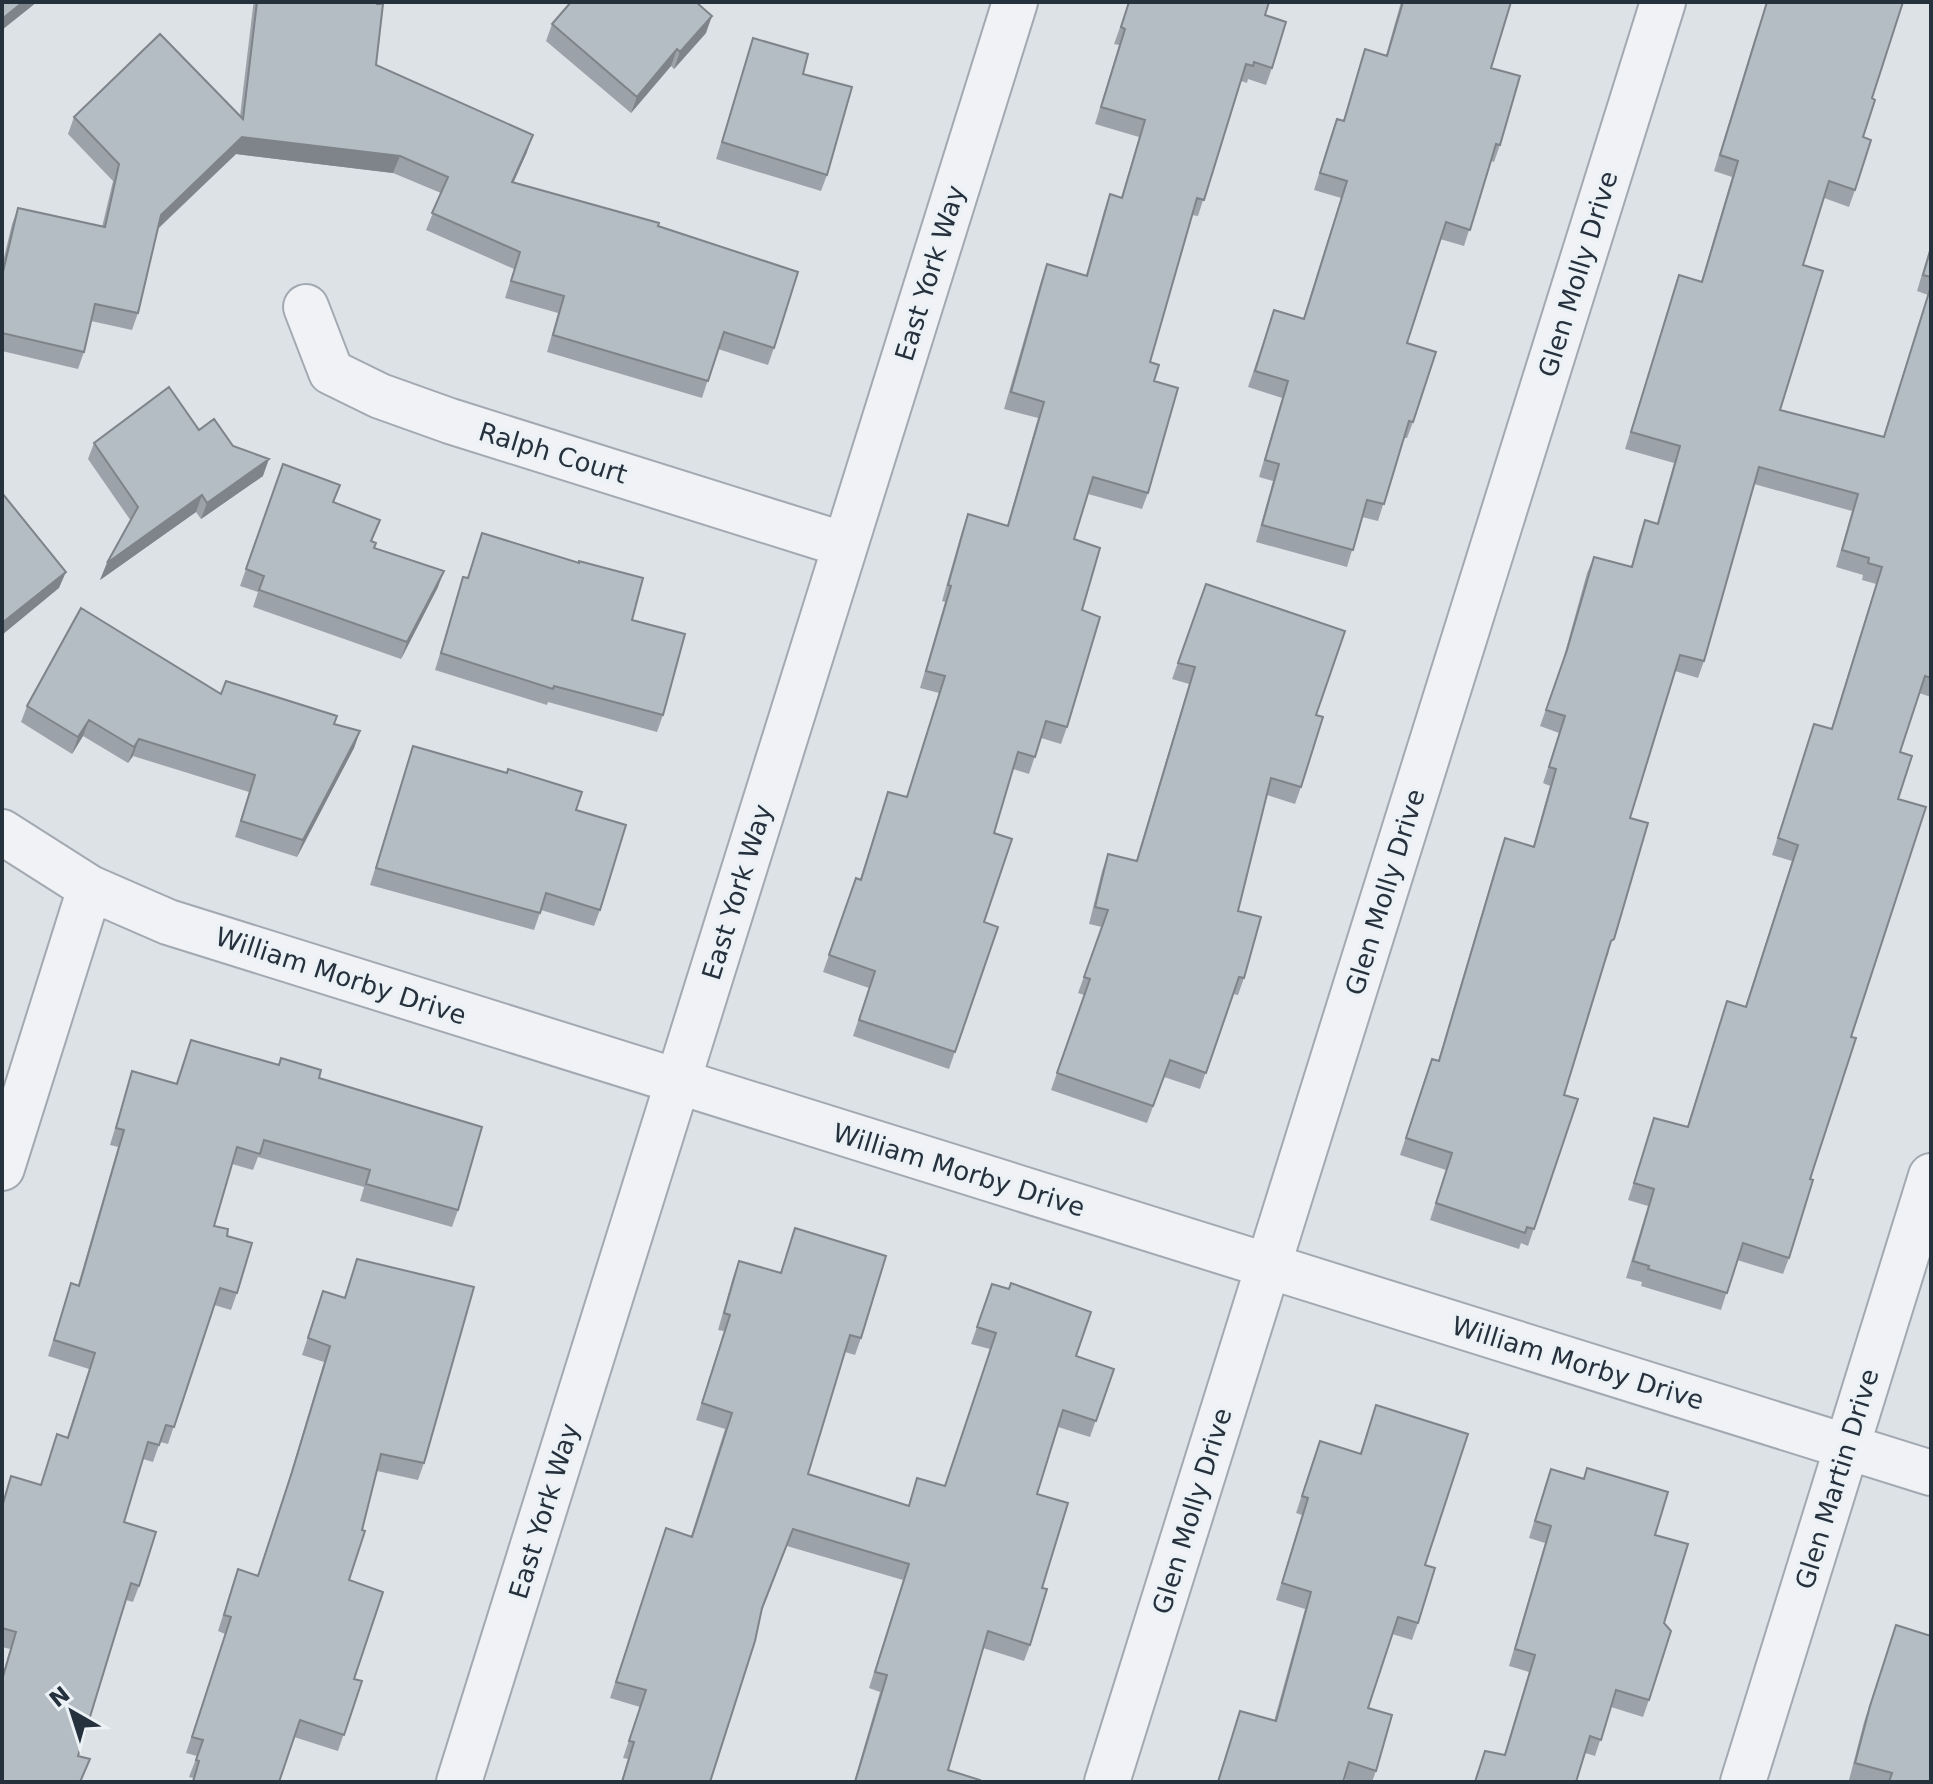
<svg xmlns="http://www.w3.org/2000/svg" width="1933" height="1784" font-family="'DejaVu Sans',sans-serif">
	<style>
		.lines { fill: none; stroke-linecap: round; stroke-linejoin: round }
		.minor-casing { stroke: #a2a9b1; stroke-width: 48 }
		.minor { stroke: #f0f2f6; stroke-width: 44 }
		.wall { fill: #9ba2a9 }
		.shaded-wall { fill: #7e8489 }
		.building { fill: #b4bcc4; stroke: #7e8489; stroke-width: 2 }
		.labels { text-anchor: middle; stroke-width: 7; stroke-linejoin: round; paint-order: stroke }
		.street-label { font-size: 26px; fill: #26313e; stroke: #ecf1f5 }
	</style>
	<rect width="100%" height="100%" fill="#dde2e7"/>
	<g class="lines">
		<g class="minor-casing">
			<path id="minor" d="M306 307 331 372 380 396 450 421 845 545
				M2 832 90 888 168 922 1931 1473
				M2 1168 90 888
				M459 1782 1015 2
				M1107 1782 1663 2
				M1743 1782 1931 1176"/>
		</g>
		<use href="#minor" class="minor"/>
	</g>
	<path class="wall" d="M254 2H377L376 65 527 152 513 183 658 226 774 348 768 365 718 349 702 398 547 352 558 313 505 298 514 269 426 230 441 193 393 173 236 154 158 229 138 313 132 330 91 321 84 352 78 369 2 351V266L12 224 18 208 102 227 113 181 68 134 74 117 240 116 253 7Z
		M1129 2 1265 15 1272 68 1266 85 1248 79 1247 83 1241 81 1198 216 1192 215 1150 362 1154 381 1148 493 1142 509 1088 494 1074 539 1082 610 1067 727 1061 744 1041 738 1029 774 1013 769 994 833 984 922 998 927 949 1069 853 1036 869 988 823 972 856 878 860 879 888 792 907 797 939 693 920 688 945 602 942 601 962 531 968 514 1007 526 1038 418 1004 409 1041 281 1047 264 1086 275 1104 211 1110 194 1121 198 1139 137 1095 124 1119 45 1114 44Z
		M1401 2H1511L1491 68 1500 145 1494 162 1491 161 1464 246 1440 239 1407 343 1413 422 1407 438H1404L1378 521 1362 517 1347 567 1256 542 1273 481 1259 477 1282 398 1248 387 1274 310 1303 319 1341 198 1314 190 1331 135 1337 119 1343 121 1365 49 1386 55Z
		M1767 2 1872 98 1863 137 1855 190 1849 207 1824 198 1803 265 1780 410 1883 437 1928 295 1917 291 1931 244V697L1919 693 1900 752 1898 799 1851 1037 1789 1258 1783 1274 1737 1260 1721 1310 1641 1286 1642 1282 1626 1278 1648 1206 1628 1200 1654 1118 1687 1127 1727 1001 1745 1007 1792 861 1772 855 1814 724 1831 729 1876 584 1862 580 1863 575 1836 567 1852 511 1754 484 1704 661 1698 678 1675 671 1630 818 1608 955 1606 957 1564 1095 1578 1099 1528 1246 1521 1243 1519 1249 1430 1220 1446 1170 1400 1155 1426 1075 1438 1061 1499 855 1505 838 1533 846 1550 786 1543 783 1559 733 1540 726 1561 667 1587 573 1594 557 1631 567 1639 536 1645 520 1657 523 1674 463 1625 449 1679 275 1701 282 1732 177 1714 171 1754 41Z
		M552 24 706 33 674 69 671 66 631 113 546 41Z
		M753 38 803 74 827 175 821 191 716 159Z
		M199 430 233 446 263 476 201 519 196 512 100 580 107 563 131 521 88 459 94 443Z
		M283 464 333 502 372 542 374 548 438 587 401 659 253 607 258 592 240 586Z
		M463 577 632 620 663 715 657 732 548 702 547 705 435 670Z
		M1206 584 1316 715 1301 787 1295 804 1267 795 1238 911 1244 978 1238 995 1233 994 1200 1089 1164 1077 1147 1123 1051 1090 1084 995 1078 993 1102 927 1089 924 1102 871 1108 854 1136 861 1189 684 1172 679Z
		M221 694 360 731 354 748 297 857 235 837 249 792 133 756 128 763 83 736 72 754 21 722 27 706Z
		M413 746 576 810 600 910 594 926 541 910 534 930 370 885Z
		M191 1040 319 1078 458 1210 452 1227 360 1201 364 1187 258 1157 253 1170 232 1164 214 1226 227 1236 237 1293 231 1310 214 1305 168 1444 160 1442 153 1462 143 1459 124 1522 139 1586 133 1602 126 1600 78 1756 90 1759 81 1782H2V1677L10 1649 2 1647V1504L11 1476 40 1485 67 1437 89 1369 48 1356 71 1283 78 1285 118 1147 110 1145 132 1071 176 1083Z
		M795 1228 861 1338 855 1355 845 1352 808 1474 908 1506 917 1478 945 1486 990 1349 971 1344 986 1301 1076 1356 1114 1369 1090 1437 1058 1427 1037 1494 1042 1588 1030 1645 1024 1661 983 1648 948 1770 979 1782H854L880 1692 869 1688 903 1580 787 1546 762 1611 710 1782H621L628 1759 623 1758 640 1707 610 1698 666 1528 691 1536 725 1429 696 1420 724 1331 718 1330 733 1277 739 1261 781 1273Z
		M357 1259 424 1463 418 1480 377 1471 349 1580 354 1679 362 1681 338 1751 294 1737 279 1782H192L193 1778 189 1777 197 1756 186 1753 225 1634 218 1631 232 1586 238 1569 258 1575 286 1489 324 1362 302 1355 323 1291 344 1298Z
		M1376 1405 1425 1565 1418 1623 1412 1640 1392 1634 1368 1708 1376 1771 1372 1782H1353L1344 1779 1343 1782H1217L1240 1711 1274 1721 1305 1609 1276 1600 1302 1515 1296 1513 1314 1457 1360 1453Z
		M1587 1468 1655 1535 1664 1623 1649 1700 1643 1717 1611 1707 1595 1756 1585 1753 1576 1782H1474L1485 1751 1504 1755 1529 1672 1509 1666 1545 1543 1529 1538 1545 1486 1551 1469 1583 1479Z
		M1896 1625 1931 1782H1857L1849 1780 1864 1722Z"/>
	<path class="shaded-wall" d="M23 2H37L2 30V19Z
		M712 16 706 33 674 69 680 52Z
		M677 49 671 66 631 113 637 97Z
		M533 135 527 152 506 199 512 182Z
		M242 137 400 156 393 173 236 154 155 231 161 215Z
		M269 459 263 476 201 519 207 503Z
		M202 495 196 512 100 580 107 563Z
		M444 571 438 587 401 659 407 642Z
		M66 572 59 588 2 635V623Z
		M89 720 83 736 72 754 78 737Z
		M360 731 354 748 297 857 303 840Z
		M139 739 133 756 128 763 134 747Z"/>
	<path class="building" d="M2 2H23L2 19Z
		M257 2H377V4H383L376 65 533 135 512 182 659 223 658 226 798 272 774 348 724 332 708 381 553 335 564 296 511 281 520 252 432 213 448 177 400 156 242 137 161 215 138 313 95 304 84 352 2 333V276L18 208 105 227 119 164 74 117 160 34 243 119Z
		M571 2H696L712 16 680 52 677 49 637 97 552 24Z
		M1129 2H1269L1265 15 1286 22 1272 68 1254 62 1253 66 1246 64 1204 200 1197 198 1150 362 1159 365 1154 381 1178 388 1148 493 1093 477 1074 539 1100 548 1082 610 1100 617 1067 727 1046 721 1035 757 1018 752 994 833 1012 839 984 922 998 927 955 1052 859 1020 875 971 829 955 856 878 861 880 888 792 907 797 945 676 926 671 951 586 948 585 968 514 1008 526 1044 402 1011 392 1047 264 1087 276 1110 194 1122 198 1145 120 1101 107 1125 29 1121 27Z
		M1403 2H1511L1491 68 1520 76 1500 145 1496 144 1470 230 1446 222 1407 343 1436 352 1413 422 1409 421 1384 504 1367 500 1353 550 1262 525 1279 464 1265 460 1288 381 1255 371 1274 310 1304 319 1347 181 1320 173 1337 119 1344 121 1365 49 1387 56Z
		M1767 2H1903L1872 98 1875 100 1863 137 1871 140 1855 190 1829 181 1803 265 1823 271 1780 410 1884 437 1931 286V678L1925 676 1900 752 1912 756 1898 799 1926 807 1851 1037 1856 1038 1810 1179 1813 1180 1789 1258 1743 1243 1727 1293 1648 1269 1649 1266 1633 1261 1654 1189 1634 1183 1654 1118 1688 1127 1727 1001 1746 1007 1798 845 1778 838 1814 724 1832 729 1882 567 1868 563 1869 558 1842 550 1858 494 1759 467 1704 661 1680 655 1630 818 1648 823 1614 939 1611 941 1564 1095 1578 1099 1534 1229 1527 1227 1525 1233 1436 1203 1452 1153 1406 1138 1432 1059 1439 1061 1505 838 1534 847 1556 769 1549 767 1565 716 1546 710 1567 650 1594 557 1632 567 1645 520 1658 524 1680 446 1631 432 1679 275 1702 282 1738 161 1720 155Z
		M753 38 808 54 803 74 852 87 827 175 722 142Z
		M1931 248V277L1923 275Z
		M169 387 199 430 214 419 233 446 269 459 207 503 202 495 107 563 138 507 94 443Z
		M283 464 340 485 333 502 380 520 371 541 376 543 374 548 444 571 407 642 259 590 264 576 246 569Z
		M2 493 66 572 2 623Z
		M482 533 579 563V561L643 578 632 620 685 634 663 715 554 686 553 689 441 653 463 577 468 578Z
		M1206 584 1345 631 1316 715 1323 717 1301 787 1271 778 1238 911 1261 917 1244 978 1239 977 1206 1073 1170 1060 1153 1106 1057 1073 1090 979 1084 977 1108 910 1095 907 1108 854 1137 861 1195 667 1178 663Z
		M81 608 221 694 226 681 337 716 334 724 360 731 303 840 241 821 255 775 139 739 134 747 89 720 78 737 27 706Z
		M413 746 507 773 508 769 582 792 576 810 626 825 600 910 546 893 540 913 376 868Z
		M191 1040 279 1065 281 1058 321 1070 319 1078 482 1127 458 1210 366 1184 370 1170 264 1140 260 1154 237 1147 214 1226 228 1229 227 1236 252 1243 237 1293 220 1288 174 1427 166 1425 159 1445 148 1442 124 1522 156 1532 139 1586 131 1583 78 1756 90 1759 80 1782H2V1680L16 1632 2 1628V1507L11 1476 41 1485 57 1434 68 1438 95 1353 54 1340 71 1283 79 1286 124 1130 116 1128 132 1071 177 1084Z
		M795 1228 886 1256 861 1338 850 1335 808 1474 909 1506 917 1478 945 1486 996 1333 977 1327 992 1284 1009 1289 1011 1283 1091 1312 1076 1356 1114 1369 1096 1421 1063 1410 1037 1494 1068 1503 1042 1588 1047 1589 1030 1645 988 1631 948 1770 980 1780 979 1782H855L887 1675 875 1672 909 1564 793 1529 762 1608 755 1641 710 1782H622L634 1742 629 1741 646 1690 616 1682 666 1528 692 1537 732 1413 702 1403 730 1315 724 1313 739 1261 781 1273Z
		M357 1259 474 1287 424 1463 381 1454 362 1530 365 1531 349 1580 383 1592 354 1679 362 1681 344 1735 300 1720 279 1782H193L199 1761 196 1760 203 1740 192 1737 231 1617 224 1615 238 1569 258 1576 292 1472 330 1346 308 1338 323 1291 345 1298Z
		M1376 1405 1468 1434 1425 1565 1435 1568 1418 1623 1398 1617 1368 1708 1392 1715 1376 1771 1349 1762 1343 1782H1218L1240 1711 1276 1721 1311 1592 1282 1583 1308 1498 1302 1496 1320 1441 1361 1454Z
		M1587 1468 1668 1492 1655 1535 1688 1544 1664 1623 1671 1631 1649 1700 1616 1690 1601 1740 1590 1736 1576 1782H1475L1485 1751 1505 1755 1535 1655 1515 1649 1551 1526 1535 1521 1551 1469 1584 1479Z
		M1896 1625 1931 1636V1782H1889L1892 1773 1855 1763 1870 1706Z"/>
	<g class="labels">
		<g class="street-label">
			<text transform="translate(930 273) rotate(-73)" y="9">East York Way</text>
			<text transform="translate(1578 274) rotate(-73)" y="9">Glen Molly Drive</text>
			<text transform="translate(553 453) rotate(17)" y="9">Ralph Court</text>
			<text transform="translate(737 892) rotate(-73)" y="9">East York Way</text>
			<text transform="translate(1385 892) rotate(-73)" y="9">Glen Molly Drive</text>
			<text transform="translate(341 976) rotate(18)" y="9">William Morby Drive</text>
			<text transform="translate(959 1170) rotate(17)" y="9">William Morby Drive</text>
			<text transform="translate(1578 1363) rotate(17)" y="9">William Morby Drive</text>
			<text transform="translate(1837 1479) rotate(-73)" y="9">Glen Martin Drive</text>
			<text transform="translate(544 1511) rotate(-73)" y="9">East York Way</text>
			<text transform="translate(1192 1511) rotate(-73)" y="9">Glen Molly Drive</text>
		</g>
	</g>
	<rect width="1933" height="1784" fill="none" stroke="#26313e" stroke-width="8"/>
	<g transform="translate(72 1712) rotate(321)" stroke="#ecf1f5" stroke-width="6" paint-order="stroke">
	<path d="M0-6L14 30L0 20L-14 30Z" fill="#26313e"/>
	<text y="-12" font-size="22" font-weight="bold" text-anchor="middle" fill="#26313e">N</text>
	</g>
</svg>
